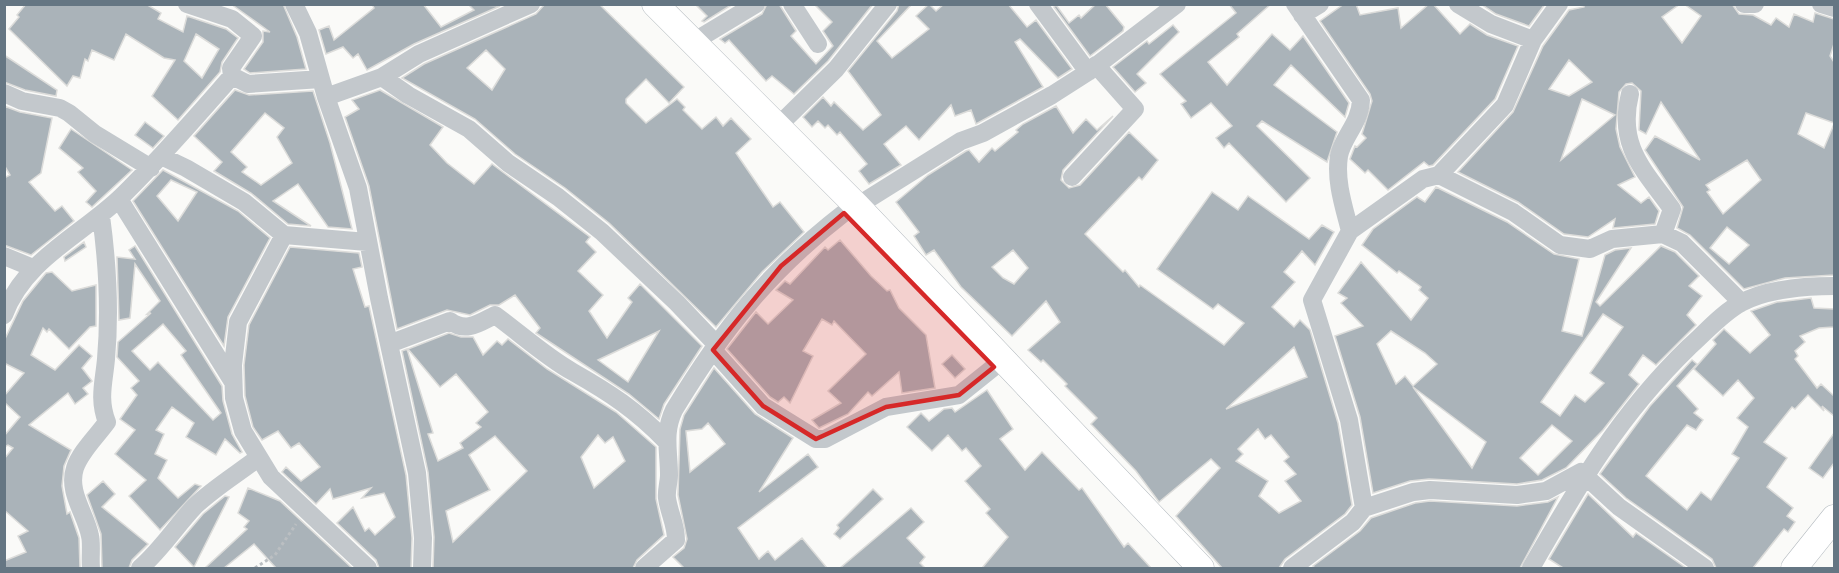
<svg xmlns="http://www.w3.org/2000/svg" width="1839" height="573" font-family="'Golos Text',sans-serif">
	<style>
		.building { fill: #aab3b9; stroke: #dcdcda; stroke-width: 1.5; fill-rule: evenodd }
		.lines { fill: none; stroke-linecap: round; stroke-linejoin: round }
		.secondary-casing { stroke: #b3babf; stroke-width: 27 }
		.path { stroke: #bbbfc2; stroke-width: 3; stroke-dasharray: 3 3; stroke-linecap: butt }
		.street { stroke: #c3c8cc; stroke-width: 18 }
		.secondary { stroke: #fff; stroke-width: 26 }
		.marked { fill: #d62828; fill-opacity: 0.2; stroke: #d62828; stroke-width: 4.5; stroke-linejoin: round }
	</style>
	<rect width="100%" height="100%" fill="#fafaf8"/>
	<path class="building" d="M26 4H146L161 13 158 19 183 32 187 16 226 29 238 38 222 62 220 72 178 120 152 96 175 60 164 58 126 34 114 60 92 50 88 61 85 59 80 78 73 76 67 86 9 29 19 17 17 15ZM196 34 219 49 202 78 184 61Z
		M231 4H283L297 37 306 69 250 73 244 69 263 42V31L270 32Z
		M372 4H423L441 27 474 10 468 4 500 6 414 44 367 70 358 54 353 58 343 47 326 54 319 30 329 26 334 40 374 8Z
		M545 4H599L684 87 669 103 646 79 626 99V103L646 123 677 99 685 107 683 110 702 129 716 117 723 126 731 118 751 139 736 153 773 207 780 202 804 232 762 272 716 327 609 223 565 188 515 154 475 119 402 78 424 64 536 14ZM486 50 505 69 492 90 467 68Z
		M695 4H733L704 22 702 21 707 16Z
		M767 4H779L796 31 791 36 816 64 833 46 823 31 832 22 814 4H873L828 61 794 94 772 76 766 81 729 40 725 43 720 39 762 14Z
		M899 4H912L877 41 892 58 929 29 916 16 929 4 936 11 944 4H1008L1027 27 1036 20 1072 69 1058 78 1020 39 1015 42 1043 87 976 124 971 110 955 116 951 105 919 140 906 126 884 144 901 165 869 184 859 171 867 164 840 132 837 135 828 125 825 128 818 121 812 127 803 117 823 97 831 106 834 102 863 130 881 115 848 71 897 11Z
		M1096 4H1105L1124 27 1123 31 1090 56 1054 7 1056 5 1069 23 1079 15 1081 18Z
		M1229 4H1271L1237 34 1239 37 1208 62 1227 85 1272 34 1290 50 1303 36 1349 103 1345 117 1291 65 1274 85 1337 132 1327 162 1262 121 1257 126 1310 178 1286 202 1229 143 1224 148 1216 138 1232 126 1211 103 1191 118 1181 104 1186 101 1160 74 1236 13Z
		M1344 4H1356L1360 15 1398 8 1401 28 1429 4H1433L1460 34 1470 24 1487 35 1518 46 1495 99 1433 165 1429 166 1424 162 1388 190 1368 170 1365 173 1350 159 1355 146 1357 147 1366 138 1362 134 1372 101 1370 94 1320 21Z
		M1481 4H1545L1529 26 1496 14Z
		M1584 4H1680L1662 17 1682 43 1701 16 1684 4H1732L1739 14 1753 15 1771 25 1776 18 1789 27 1794 14 1813 22 1815 13 1834 19V44L1830 56 1834 62V123L1806 113 1798 134 1824 148 1834 124V275L1785 278 1744 289 1690 235 1677 228 1683 207 1645 150 1655 136 1700 160 1661 102 1646 134 1639 130 1641 91 1632 83 1626 84 1619 92 1616 129 1620 147 1635 177 1618 185 1641 203 1649 197 1659 211 1655 224 1613 228 1615 219 1588 237 1564 234 1518 202 1458 172 1513 112 1543 46 1569 10 1584 7ZM1569 60 1592 82 1569 96 1549 89ZM1582 99 1615 115 1561 160ZM1747 160 1761 180 1723 214 1707 192 1710 190 1706 185ZM1727 227 1749 245 1729 264 1710 248Z
		M1173 25 1179 32 1137 74 1146 83 1135 92 1113 67 1147 41 1149 44Z
		M4 55 57 90 56 96 25 90 4 82Z
		M235 90 249 95 313 91 330 143 352 229 328 227 298 184 273 201 311 226 288 224 251 193 214 171 222 162 194 136ZM265 113 284 128 277 137 292 163 261 185 242 172 247 167 231 152Z
		M380 90 443 127 430 145 447 163 474 184 492 164 590 237 586 242 596 252 578 271 603 295 589 311 607 338 632 302 628 298 640 284 702 346 664 404 659 419 629 394 536 333 540 328 515 295 499 305H490L470 315 447 310 397 329 369 186 345 117 359 109 352 100ZM659 331 628 382 598 360Z
		M4 106 20 112 52 118 41 173 29 182 55 211 62 206 74 221 31 255 4 245V178L10 175 4 165Z
		M1056 106 1073 133 1086 119 1097 130 1113 116 1063 170 1061 180 1069 188 1080 185 1129 132 1158 160 1142 180 1139 177 1085 234 1123 272 1125 270 1139 287 1140 285 1224 345 1244 323 1218 304 1213 309 1157 269 1212 192 1238 210 1248 196 1309 239 1322 225 1334 232 1315 265 1302 251 1284 272 1295 282 1272 307 1294 327 1300 320 1310 330 1338 423 1352 505 1345 514 1285 559 1279 568H1222L1176 516 1220 468 1211 459 1159 502 1136 471 1091 424 1097 418 1065 386 1067 384 1043 360 1041 362 1028 350 1060 322 1046 301 1012 336 961 287 934 250 926 255 914 236 919 232 896 202 928 175 966 151 969 150 979 162 992 148 995 151 1018 132 1016 130 1023 124ZM1013 250 1028 268 1014 284 1003 278 992 267ZM1294 347 1307 377 1226 409ZM1258 429 1265 439 1271 435 1289 457 1284 461 1296 474 1285 481 1301 501 1279 513 1259 496 1268 481 1236 461 1243 454 1238 449Z
		M145 122 164 136 153 148 135 135Z
		M71 129 132 170 92 207 86 202 96 191 78 172 83 168 59 148Z
		M163 170 238 211 270 238 228 317 224 346 133 201ZM171 180 197 192 178 221 157 196Z
		M1436 187 1507 222 1554 254 1579 259 1562 331 1582 336 1605 255 1615 250 1631 248 1596 302 1600 306 1661 246 1675 252 1699 276 1689 286 1702 296 1687 315 1696 325 1656 365 1643 355 1629 375 1639 384 1603 430 1566 468 1542 480 1517 484 1429 479 1410 481 1373 493 1360 417 1335 336 1363 326 1341 303 1347 298 1338 293 1361 262 1411 320 1428 298 1419 290 1421 287 1399 271 1397 273 1362 245 1373 229 1417 197 1425 202ZM1603 314 1623 327 1590 373 1604 383 1585 402 1575 395 1560 416 1541 402ZM1391 331 1425 353 1437 364 1413 386 1405 376 1396 384 1377 344ZM1413 387 1486 442 1472 468ZM1552 425 1572 441 1538 475 1520 458Z
		M840 240 871 276 887 291 890 290 899 308 926 335 935 388 902 393 899 372 872 396 868 392 848 414 819 428 812 420 841 403 828 391 866 354 834 321 832 325 822 319 803 351 813 356 790 403 784 397 778 402 770 397 727 349 756 312 768 324 793 300 776 290 785 281 790 284 825 247 828 250Z
		M84 242 86 247 65 261 64 257Z
		M135 246 222 386 223 401 232 434 242 452 240 453 225 439 216 455 186 437 194 423 172 407 156 430 164 434 155 454 167 460 158 478 178 498 195 484 201 486 160 530 129 496 146 480 115 454 135 430 120 419 137 395 131 388 139 381 117 357 118 342 151 313 147 314 160 301 135 264 130 318 119 320 117 257 135 259 129 250ZM163 324 186 351 181 355 221 413 213 420 158 362 150 370 132 351Z
		M290 247 359 253 362 267 353 269 365 307 369 306 406 475 412 538 411 568H379L376 560 337 523 353 507 365 531 369 528 375 535 395 517 384 493 362 498 371 488 333 499 330 489 316 504 282 472 286 467 301 481 320 467 299 443 291 448 278 431 262 440 253 427 245 396 244 365 249 325Z
		M52 272 72 291 96 285V326L90 327 69 349 49 329 47 332 43 328 31 355 55 370 79 345 92 356 82 368 92 381 83 388 88 394 75 404 68 393 29 425 71 450 64 466 62 486 67 514 70 512 79 538 80 568H4V561L26 552 18 536 28 531 4 510V459L13 448 8 445 4 447V436L20 417 4 402V396L24 373 4 363V341L23 301 46 273Z
		M1811 298 1814 308 1834 309V327L1819 328 1800 336 1805 342 1795 351 1798 356 1795 359 1817 388 1821 384 1834 396V416L1822 406 1824 411 1808 395 1795 409 1792 407 1764 442 1787 458 1767 487 1793 508 1787 516 1795 522 1788 532 1784 529 1753 568H1716L1712 559 1626 498 1600 474 1650 406 1692 360 1697 364 1677 386 1698 409 1694 413 1703 420 1696 430 1687 425 1646 476 1687 510 1701 492 1711 500 1739 458 1732 454 1748 427 1737 418 1754 398 1738 380 1723 396 1694 369 1716 344 1713 340 1724 329 1750 353 1770 335 1751 311 1777 302Z
		M449 333 461 337H473L483 355 497 341 502 345 508 339 547 369 616 412 656 447V499L664 535 637 560 633 568H433L434 537 428 472 402 351 407 349 433 433 428 434 438 461 463 448 460 443 481 427 476 423 488 412 456 374 440 387 408 349ZM598 435 605 443 613 437 625 461 594 488 581 457ZM495 436 527 471 453 542 446 511 490 490 469 455Z
		M952 355 965 369 955 378 942 364Z
		M714 368 755 414 793 438 759 492 808 454 818 467 738 528 759 559 768 551 775 560 802 538 827 568H684L673 557 684 548 687 539 678 495 680 429 684 415ZM708 423 725 444 690 472 686 431 702 429Z
		M987 390 1013 429 1000 439 1025 470 1042 452 1079 490 1082 488 1124 547 1128 543 1151 568H982L1008 537 986 513 990 509 965 481 981 466 966 448 962 451 948 435 932 451 907 427 921 413 929 421 944 409 952 408 955 412Z
		M1834 433V463L1823 478 1809 468Z
		M103 481 115 494 102 507 148 544 132 560 129 568H102L101 534 87 495Z
		M248 488 280 501 352 568H276L254 544 224 568H205L247 529 244 527 249 521 238 513Z
		M873 489 883 499 840 539 834 534 839 528 837 525Z
		M1588 494 1633 537 1636 533 1686 568H1563L1549 559Z
		M225 496 229 497 194 567 175 547 203 514Z
		M1558 497 1520 568H1315L1313 566 1360 531 1371 518 1415 503 1430 501 1517 506 1548 502Z
		M911 508 924 522 907 538 925 557 920 563 925 568H840Z"/>
	<g class="lines">
		<g class="secondary-casing">
			<path id="secondary" d="M655 4 857 206 1201 568
				M1794 568 1834 518"/>
		</g>
		<path class="path" d="M255 568 275 555 296 524"/>
		<path class="street" d="M187 4 232 19 253 36 231 68 232 76
			M294 4 308 33 326 97 358 188 379 298 417 473 423 538 422 568
			M792 4 818 44
			M1038 4 1088 72
			M1295 4 1361 100C1360 124 1343 136 1339 156 1335 181 1344 207 1350 231
			M1458 4 1491 24 1533 40
			M1744 4H1755
			M1821 4 1834 8
			M1302 15 1320 4
			M693 42 756 4
			M382 77 419 54 531 4
			M4 93 22 101 60 108 69 113 95 134 151 168
			M1630 94C1617 146 1644 170 1672 209L1663 234
			M326 97 382 77 408 95 469 129 508 163 558 197 602 232 677 303 715 343
			M778 126 836 69 888 4
			M161 156 186 168 244 202 284 235 367 242
			M1439 175 1513 212 1560 245 1590 249 1612 239 1663 234 1682 243 1741 302
			M1072 177 1135 109 1096 65
			M119 199 233 382
			M857 206 961 141 983 133 1052 95 1088 72 1177 4
			M284 235 238 322 233 365 234 398 243 431 271 477 368 568
			M4 256 33 268
			M4 315C24 260 80 236 121 197 160 159 196 117 232 76L248 84 321 79
			M389 344 450 321C466 333 479 323 495 315 521 334 546 357 573 372 610 393 636 410 666 441
			M713 350 763 406 816 439H825L886 407 959 395 994 367
			M1364 508 1349 420 1312 300 1350 231 1423 179 1439 175 1505 105 1533 40 1559 4
			M91 568C90 558 92 543 90 536 86 514 67 492 75 468 80 452 97 436 107 422 98 399 104 382 106 359 110 314 107 260 101 216
			M140 568C161 550 176 526 195 506 214 488 237 474 258 458
			M644 568 676 540C676 524 669 513 667 498 666 491 669 482 669 475 669 451 663 433 674 410 723 329 769 271 844 213
			M1292 568 1353 522 1364 508 1413 492 1430 490 1517 495 1546 491 1581 472 1619 507 1705 568
			M1531 568C1579 484 1619 415 1689 347 1705 333 1722 313 1741 303 1766 289 1807 286 1834 286"/>
		<use href="#secondary" class="secondary"/>
	</g>
	<path class="marked" d="M844 213 994 367 959 395 886 407 816 439 763 406 713 350 781 266Z"/>
	<rect width="1839" height="573" fill="none" stroke="#657683" stroke-width="12"/>
</svg>
